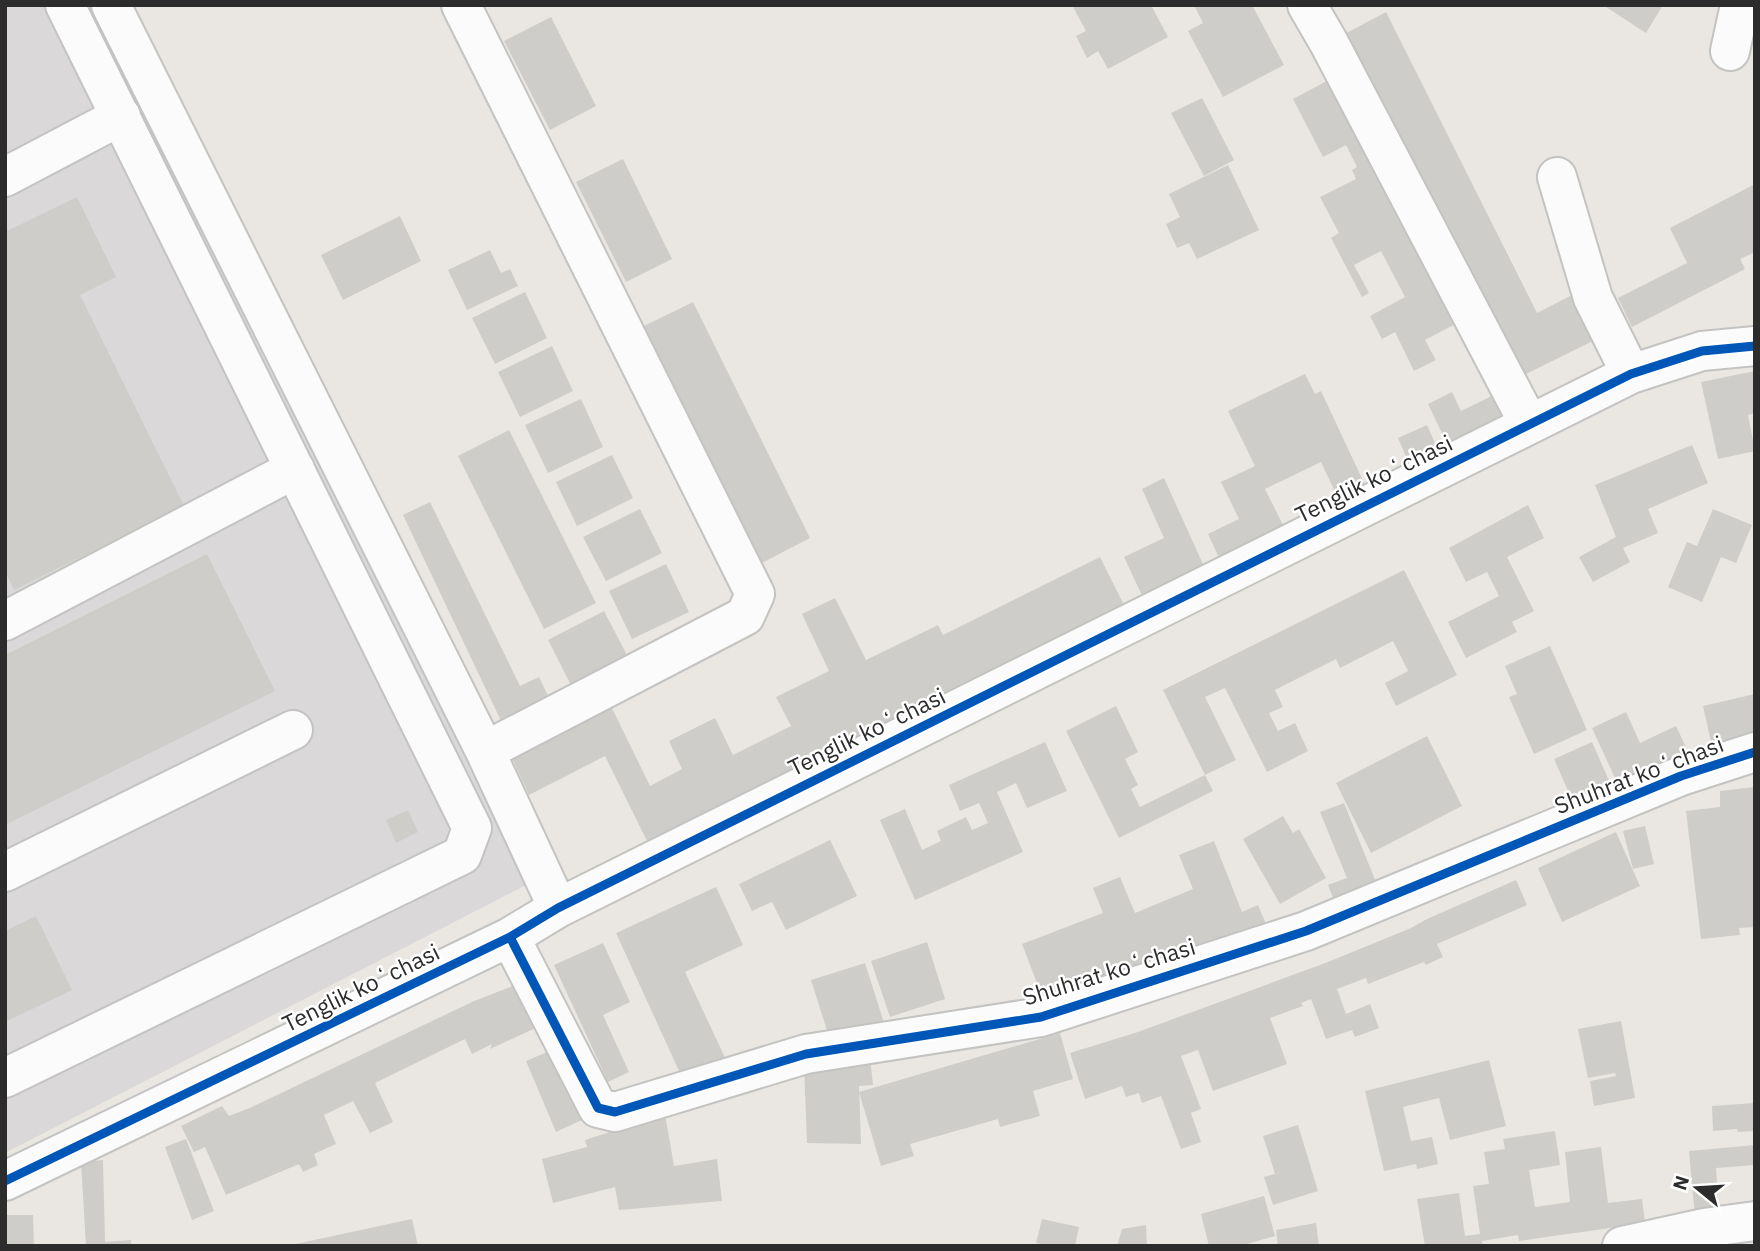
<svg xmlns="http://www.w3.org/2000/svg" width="1760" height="1251" font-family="'IBM Plex Sans',sans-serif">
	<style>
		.industrial { fill: #dad8d9 }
		.building { fill: #cfcdc9 }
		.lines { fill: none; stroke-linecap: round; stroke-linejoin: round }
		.minor-casing { stroke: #c3c3c2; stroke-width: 42 }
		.minor { stroke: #fcfbfb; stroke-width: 38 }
		.cycleway-casing { stroke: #fff; stroke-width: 13 }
		.cycleway { stroke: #0057b8; stroke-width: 9 }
		.labels { text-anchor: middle; stroke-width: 5; stroke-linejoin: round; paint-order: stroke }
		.street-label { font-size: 23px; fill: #2c2c2c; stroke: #fff }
	</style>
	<rect width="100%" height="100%" fill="#eae7e2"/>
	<path class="industrial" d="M5 5H110L534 881 5 1153Z"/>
	<path class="building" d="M1072 5H1151L1168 37 1108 69 1098 51 1087 58 1076 36 1086 31Z
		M1194 5H1252L1284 65 1223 97 1188 31 1203 23Z
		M1603 5H1663L1646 33Z
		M1386 12 1537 313 1582 290 1605 335 1514 380 1341 36Z
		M551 17 596 106 550 130 504 41Z
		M1338 75 1465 319 1425 340 1436 360 1414 371 1395 332 1382 339 1370 316 1405 297 1381 251 1354 265 1369 293 1362 297 1331 238 1339 233 1320 197 1356 179 1352 170 1357 167 1346 145 1323 157 1293 99Z
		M1202 98 1234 160 1204 176 1171 113Z
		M623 159 672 259 626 282 576 182Z
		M1228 165 1259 230 1197 259 1189 243 1177 248 1166 224 1180 217 1169 194Z
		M1755 184V252L1740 259 1745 269 1632 327 1618 298 1687 263 1670 228Z
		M77 197 116 277 80 295 184 506 14 590 5 571V232Z
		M400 216 421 261 343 300 321 255Z
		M490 250 501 273 510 269 518 286 467 310 448 270Z
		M525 292 547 338 495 364 472 318Z
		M693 302 810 538 762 563 644 326Z
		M552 346 573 391 520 417 498 372Z
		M1755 371V413L1748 415 1755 451 1718 459 1701 382Z
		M1305 374 1315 394 1321 391 1365 485 1338 498 1321 462 1265 489 1286 531 1221 562 1208 534 1239 519 1221 482 1255 466 1228 411Z
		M1504 390 1515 415 1449 448 1428 404 1452 392 1461 411Z
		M581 399 603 447 548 473 525 425Z
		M1427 425 1439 452 1410 466 1398 438Z
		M509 430 596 603 544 629 458 456Z
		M1692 445 1708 483 1648 509 1658 533 1623 548 1630 562 1593 582 1579 557 1616 537 1595 485Z
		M612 455 633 498 577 526 556 482Z
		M1164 478 1207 573 1145 602 1124 557 1164 538 1142 489Z
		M430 502 520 686 539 677 551 702 503 725 403 515Z
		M1528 505 1544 538 1507 557 1534 611 1512 622 1517 632 1466 658 1448 622 1499 596 1487 572 1466 582 1449 548Z
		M640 509 662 553 606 581 583 537Z
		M1713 509 1752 525 1736 563 1721 557 1702 602 1668 587 1687 542 1697 546Z
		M207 554 275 691 5 825V655Z
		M1100 557 1126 609 649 845 605 756 529 795 511 756 611 706 650 786 682 769 669 741 715 718 733 755 791 726 776 697 829 671 802 614 835 598 866 660 938 625 943 635Z
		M666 564 689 612 632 639 609 591Z
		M1404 570 1457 675 1396 706 1385 683 1408 671 1393 641 1340 668 1336 659 1275 690 1283 707 1269 713 1278 731 1295 723 1308 751 1267 772 1225 688 1205 697 1236 760 1205 775 1163 690Z
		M604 611 629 659 573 689 548 640Z
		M1550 646 1587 730 1534 754 1509 697 1517 694 1505 666Z
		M1755 694V742L1713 751 1703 706Z
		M1116 706 1138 752 1125 759 1138 785 1131 789 1140 807 1205 775 1213 791 1119 838 1066 731Z
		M1626 712 1640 743 1676 726 1690 756 1620 789 1592 728Z
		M1427 736 1462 806 1371 853 1336 783Z
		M1045 742 1067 791 1027 808 1016 783 997 792 1023 852 915 900 880 820 905 809 922 850 941 841 937 831 966 817 972 830 988 823 979 803 960 811 949 785Z
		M1592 742 1614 792 1576 809 1554 759Z
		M1755 787V927L1739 928 1740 935 1701 939 1686 811 1720 807V791Z
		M1344 803 1380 892 1338 910 1328 885 1347 878 1320 812Z
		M408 810 418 832 396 843 386 820Z
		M1283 816 1293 833 1299 829 1326 878 1280 904 1243 839Z
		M1645 826 1654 864 1633 869 1623 831Z
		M1616 832 1640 886 1562 922 1538 868Z
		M830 840 857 896 786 930 772 902 752 911 739 884Z
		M1214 841 1242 912 1258 905 1268 929 1218 949 1213 939 1128 974 1045 1004 1022 944 1103 913 1093 888 1120 877 1135 913 1193 889 1179 855Z
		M1516 880 1527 905 1437 944 1443 957 1426 965 1424 962 1368 984 1366 978 1337 989 1346 1014 1370 1004 1379 1028 1355 1037 1352 1030 1326 1039 1311 999 1301 1003 1303 1006 1270 1018 1287 1064 1213 1091 1198 1050 1181 1056 1201 1109 1191 1113 1201 1142 1181 1149 1161 1096 1142 1103 1139 1093 1126 1097 1122 1086 1085 1099 1070 1053 1138 1032 1328 962 1411 928 1427 919Z
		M716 887 743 945 685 972 727 1062 684 1082 616 933Z
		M36 916 72 990 5 1022V931Z
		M927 942 945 999 890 1017 871 961Z
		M603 943 630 1002 603 1015 629 1072 608 1082 554 965Z
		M865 963 884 1023 830 1040 811 980Z
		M520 983 540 1026 490 1049 492 1044 472 1054 465 1039 375 1083 393 1122 370 1133 353 1101 324 1115 336 1144 314 1154 318 1165 303 1172 299 1164 226 1195 205 1147 194 1152 181 1126 222 1106 229 1116 252 1107 472 1002Z
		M1621 1021 1635 1098 1594 1106 1590 1081 1616 1076 1615 1073 1588 1078 1578 1029Z
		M1060 1033 1073 1079 1033 1091 1040 1116 1000 1127 998 1119 910 1144 914 1156 881 1166 859 1092Z
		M554 1049 584 1119 556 1132 526 1061Z
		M870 1057 873 1085 859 1086 861 1144 807 1143 804 1067Z
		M1489 1060 1506 1126 1450 1140 1439 1098 1403 1107 1411 1141 1432 1137 1438 1164 1417 1169 1416 1164 1384 1171 1365 1091Z
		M1755 1103V1131L1738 1132 1737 1129 1713 1131 1712 1106Z
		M665 1114 674 1166 717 1159 722 1201 619 1210 615 1187 553 1203 542 1159 587 1147 585 1140Z
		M1298 1125 1318 1191 1273 1205 1264 1177 1275 1174 1263 1136Z
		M1555 1131 1560 1165 1529 1170 1535 1207 1570 1202 1565 1152 1601 1147 1608 1203 1642 1199 1645 1223 1519 1241 1518 1235 1482 1241 1483 1246H1425L1417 1199 1459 1193 1465 1236 1480 1234 1473 1186 1489 1184 1484 1152 1505 1149 1503 1139Z
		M186 1139 214 1211 192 1220 165 1147Z
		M1755 1145V1165L1716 1168 1719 1215 1695 1217 1689 1151Z
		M103 1160 105 1242 131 1240V1246H86L81 1162Z
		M1264 1196 1275 1236 1240 1246H1209L1201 1214Z
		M5 1215H33L34 1246H5Z
		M412 1219 418 1246H291V1245Z
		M1042 1219 1079 1227 1075 1246H1049L1036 1243Z
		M1316 1223 1319 1246H1278L1276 1230Z
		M1146 1225 1147 1246H1117L1122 1229Z"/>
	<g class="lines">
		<g class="minor-casing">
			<path id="minor" d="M111 5 485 751 558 908
				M461 5 755 594 745 616 485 751
				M1307 5 1329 43 1529 424
				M1730 51 1740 5
				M5 177 121 116
				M1557 177 1593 298 1631 374
				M5 621 295 469
				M5 872 293 730
				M510 937 598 1108 615 1112 806 1054 1041 1017 1306 931 1681 776 1755 752
				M5 1078 462 855 472 828 65 5
				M5 1181 510 937 558 908 1631 374 1702 351 1755 346
				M1622 1246 1704 1228 1755 1221"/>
		</g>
		<use href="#minor" class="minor"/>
		<g class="cycleway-casing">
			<path id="cycleway" d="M510 937 598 1108 615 1112 806 1054 1041 1017 1306 931 1681 776 1755 752
				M5 1181 510 937 558 908 1631 374 1702 351 1755 346"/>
		</g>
		<use href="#cycleway" class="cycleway"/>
	</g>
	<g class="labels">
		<g class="street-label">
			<text transform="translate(1374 479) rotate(-26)" y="8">Tenglik koʻchasi</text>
			<text transform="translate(867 732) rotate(-26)" y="8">Tenglik koʻchasi</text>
			<text transform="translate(1639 775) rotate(-21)" y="8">Shuhrat koʻchasi</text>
			<text transform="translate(1109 972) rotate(-17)" y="8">Shuhrat koʻchasi</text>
			<text transform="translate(361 988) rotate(-26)" y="8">Tenglik koʻchasi</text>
		</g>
	</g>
	<rect width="1760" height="1251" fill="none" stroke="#2c2c2c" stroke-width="14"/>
	<g transform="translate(1697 1188) rotate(288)" stroke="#ffffff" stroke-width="5" paint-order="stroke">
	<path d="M0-5L12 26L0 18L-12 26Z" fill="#2c2c2c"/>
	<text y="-10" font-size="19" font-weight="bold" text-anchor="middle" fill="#2c2c2c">N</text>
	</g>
</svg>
